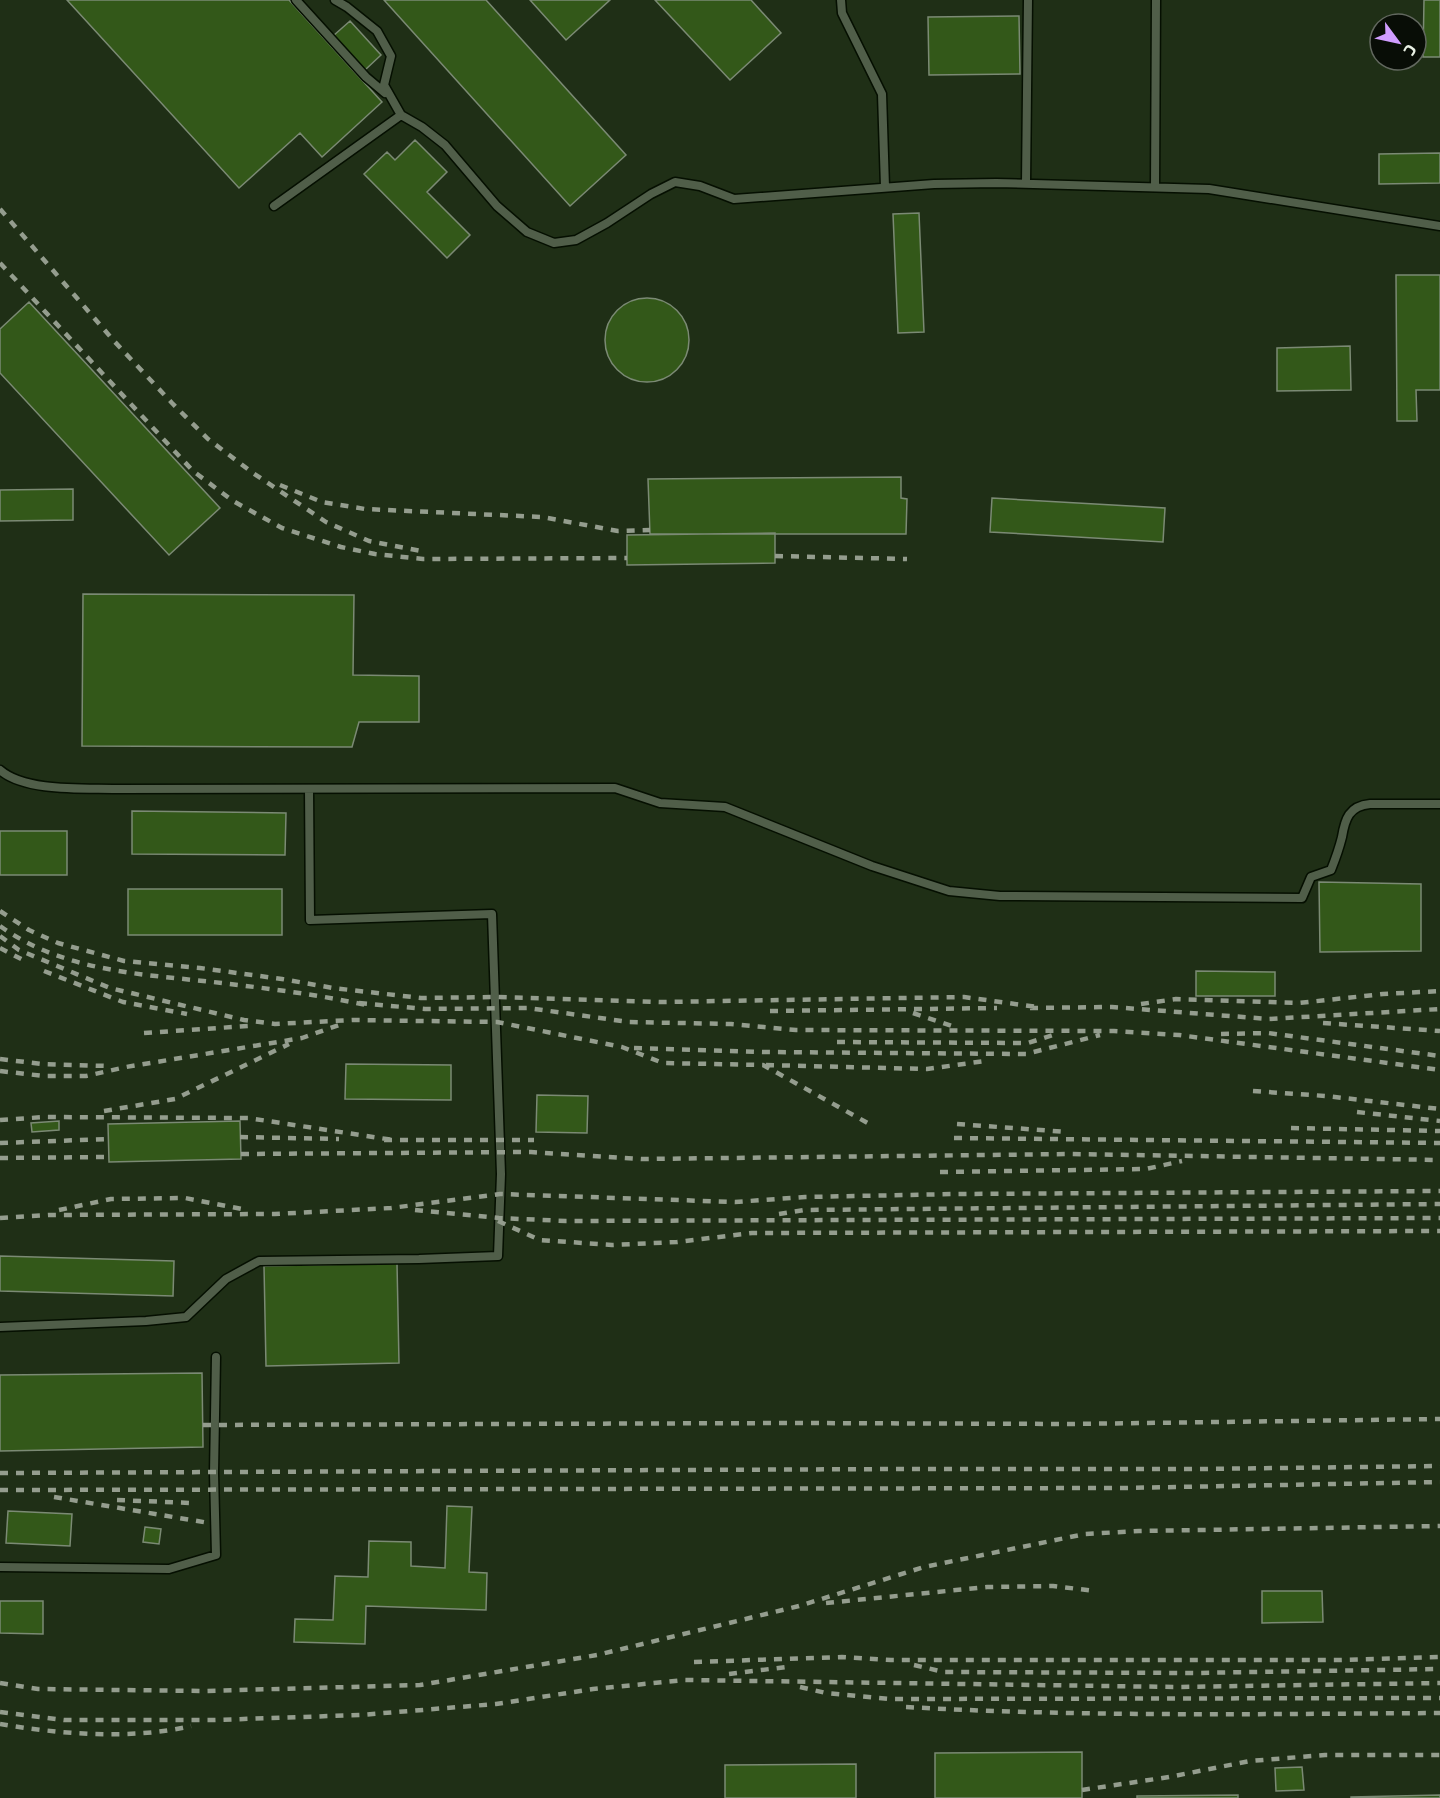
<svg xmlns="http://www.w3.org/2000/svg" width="1440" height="1798" font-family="'Exo 2',sans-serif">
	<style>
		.built { fill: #1f2f16; fill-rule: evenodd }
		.building { fill: #335819; stroke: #7b8a74; stroke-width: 1.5 }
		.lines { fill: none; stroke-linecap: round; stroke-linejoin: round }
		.service-casing { stroke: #050f01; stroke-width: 11 }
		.service { stroke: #505e49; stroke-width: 8 }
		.rail { stroke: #949d8e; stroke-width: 4.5; stroke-dasharray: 8 8; stroke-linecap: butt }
	</style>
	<rect width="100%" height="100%" fill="#1a2614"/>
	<path class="built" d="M0 0H1440V1798H0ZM1380 24H1416V60H1380Z"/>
	<path class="building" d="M67 0H289L382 102 322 157 300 133 239 188Z
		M384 0H486L626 155 570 206Z
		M530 0H610L566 40Z
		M655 0H751L781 33 730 80Z
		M1424 0H1440V57H1423Z
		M1019 16 1020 74 929 75 928 17Z
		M350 21 381 55 365 70 333 36Z
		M415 140 447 172 427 192 470 235 447 258 364 174 387 152 395 160Z
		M1440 153V183L1379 184V154Z
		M919 213 924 332 898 333 893 214Z
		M1396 275H1440V390H1416L1417 421H1397Z
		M605 340a42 42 0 1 1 84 0a42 42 0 1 1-84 0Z
		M29 302 220 508 169 555 0 373V329Z
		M1350 346 1351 390 1277 391V348Z
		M901 477V498L907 499 906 534H650L648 479Z
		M73 489V520L0 521V490Z
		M992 498 1165 508 1163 542 990 532Z
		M775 533V563L627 565V535Z
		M83 594 354 595 353 675 419 676V722H359L352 747 82 746Z
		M132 811 286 813 285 855 132 854Z
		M0 831H67V875H0Z
		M1319 882 1421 884V951L1320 952Z
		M128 889H282V935H128Z
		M1196 971 1275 972V996H1196Z
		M346 1064 451 1065V1100L345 1099Z
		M537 1095 588 1096 587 1133 536 1132Z
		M59 1121V1130L32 1132 31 1123Z
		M240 1121 241 1159 109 1162 108 1124Z
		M0 1256 174 1261 173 1296 0 1291Z
		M397 1263 399 1363 266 1366 264 1266Z
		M202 1373 203 1447 0 1451V1375Z
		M447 1506 472 1507 469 1572 487 1573 486 1610 366 1606 365 1644 294 1642 295 1619 333 1620 335 1576 368 1577 369 1541 411 1542V1566L445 1568Z
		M8 1511 72 1514 70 1546 6 1543Z
		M145 1527 161 1529 159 1544 143 1542Z
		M1262 1591H1322L1323 1622 1262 1623Z
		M0 1601H43V1634L0 1633Z
		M1082 1752V1798H935V1753Z
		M856 1764V1798H725V1765Z
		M1302 1767 1304 1790 1276 1791 1275 1768Z
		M1238 1795V1798H1137V1796Z
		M1440 1795V1798H1351V1797Z"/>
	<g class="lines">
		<g class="service-casing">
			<path id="service" d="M296 0 366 77 385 93
				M335 0 347 7 377 31 391 56 384 85 401 115 422 127 445 145 497 206 527 232 554 243 576 240 607 223 651 194 675 182 700 186 734 199 934 184 996 183 1209 189 1440 226
				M841 0 842 13 882 94 885 187
				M1026 183 1028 0
				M1155 187 1156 0
				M274 206 401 115
				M0 770C25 792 84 788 116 789L615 788 660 803 725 807 872 866 949 891 1000 896 1302 898 1311 877 1331 870C1335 860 1339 849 1342 837 1345 819 1349 806 1370 804H1440
				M0 1327 146 1321 186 1317 226 1279 259 1261 419 1259 498 1256 501 1174 492 914 310 920 309 789
				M0 1567 169 1569 216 1555 214 1473 216 1357"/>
		</g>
		<use href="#service" class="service"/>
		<path class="rail" d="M0 209 114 341 172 403 208 439 253 473 326 522 369 541 421 551
			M0 263 193 471 233 501 282 528 341 547 375 554 423 559 627 558
			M280 485 322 502 365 509 542 517 618 531 650 530
			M775 556 907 559
			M0 911 29 930 58 943 124 961 200 968 282 979 333 988 421 998 496 997 661 1002 964 997 1037 1007
			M0 926C63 971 138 974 213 982 264 988 315 994 366 1005
			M0 936 19 950 110 988 244 1020 275 1024 352 1020 497 1022 622 1047 663 1063 763 1065 873 1126
			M0 948 23 960
			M44 971 123 1002 187 1014
			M359 1003 425 1009 528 1008 629 1022 731 1024 796 1030 1114 1031 1179 1035 1440 1070
			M1141 1004 1176 999 1299 1003 1383 994 1440 991
			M1030 1008 1112 1007 1269 1019 1440 1009
			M770 1011 997 1008
			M913 1013 955 1027
			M1323 1023 1440 1031
			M144 1033 248 1026
			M1221 1034 1268 1033 1440 1056
			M837 1042 1028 1043 1056 1034
			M634 1048 764 1052 1026 1054 1100 1035
			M0 1059 42 1064 108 1066
			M766 1065 927 1069 985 1061
			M0 1071 44 1076H86L126 1067 302 1038 339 1025
			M1253 1091 1326 1096 1440 1109
			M104 1111 175 1099 289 1044
			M1357 1112 1440 1121
			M0 1120 45 1117 248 1118 393 1140
			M957 1124 1068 1132
			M1291 1128 1440 1131
			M240 1137 339 1139
			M954 1138 1440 1143
			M384 1140H534
			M0 1143 108 1139
			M241 1154 531 1152 641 1159 1071 1154 1440 1160
			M0 1158 109 1157
			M940 1172 1146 1169 1182 1161
			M59 1210 111 1199 185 1198 242 1209
			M415 1210 499 1218 566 1221 1440 1218
			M779 1214 804 1210 1440 1204
			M0 1218 48 1215 275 1214 391 1208 500 1194 735 1202 805 1197 956 1194 1440 1191
			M498 1221 540 1240 612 1245 677 1242 752 1233 1440 1231
			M203 1425 793 1423 1071 1424 1440 1419
			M0 1473 901 1469H1198L1440 1466
			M0 1490 1123 1488 1440 1482
			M54 1497 209 1523
			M117 1500 191 1503
			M826 1603 987 1587 1053 1586 1095 1591
			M694 1662 842 1657 891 1660H1338L1440 1657
			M914 1665 944 1672 1194 1673 1440 1669
			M729 1674 786 1667
			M0 1683 38 1689 204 1691 420 1685 597 1655 799 1606 924 1567 1085 1534 1139 1531 1440 1526
			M800 1687 826 1693 891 1699 1440 1698
			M906 1707C1083 1717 1262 1714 1440 1713
			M0 1712 64 1720H214L360 1715 496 1704 593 1689 685 1680 1176 1687 1440 1683
			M0 1724C59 1734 132 1740 191 1726
			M1082 1790 1169 1777 1250 1761 1325 1755H1440"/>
	</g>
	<g transform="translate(1398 42) rotate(123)"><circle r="28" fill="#080d06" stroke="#62685f" stroke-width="1.5"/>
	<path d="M0-4.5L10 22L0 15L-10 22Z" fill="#d09dff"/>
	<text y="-9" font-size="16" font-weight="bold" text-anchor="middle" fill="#e9f1e4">С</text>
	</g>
</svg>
